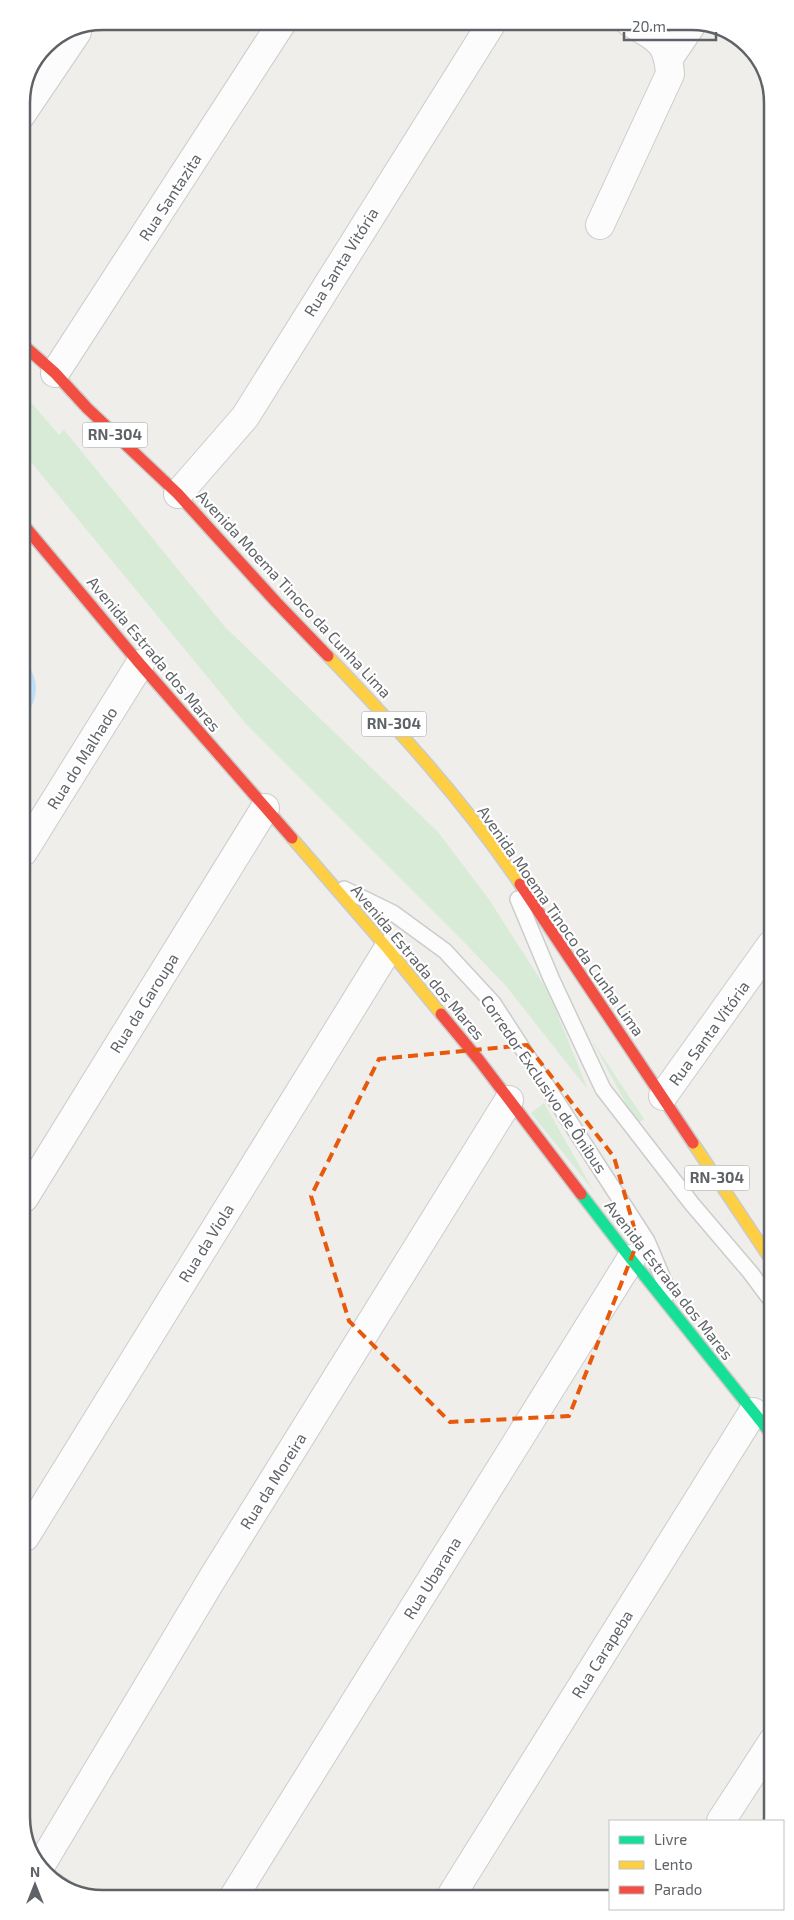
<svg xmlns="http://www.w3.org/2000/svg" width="794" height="1920" font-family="'Exo 2',sans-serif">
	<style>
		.green { fill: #d8ebd6 }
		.water { fill: #bfe0f9 }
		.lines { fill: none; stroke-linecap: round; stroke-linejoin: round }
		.lane-casing { stroke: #cbcccc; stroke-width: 18 }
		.street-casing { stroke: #cbcccc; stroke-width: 30 }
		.fast-casing { stroke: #cacacb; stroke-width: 14 }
		.slow-casing { stroke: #cacacb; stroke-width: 14 }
		.jam-casing { stroke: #cacacb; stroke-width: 14 }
		.lane { stroke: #fdfcfc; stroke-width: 15 }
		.street { stroke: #fdfcfc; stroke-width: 28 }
		.fast { stroke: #16e098; stroke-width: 11 }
		.slow { stroke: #ffcf43; stroke-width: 11 }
		.jam { stroke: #f24e42; stroke-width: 11 }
		.marked { fill: none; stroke: #e8590c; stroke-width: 4; stroke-dasharray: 10 6; stroke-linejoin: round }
		.labels { text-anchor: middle; stroke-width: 4.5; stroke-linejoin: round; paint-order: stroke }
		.shield { fill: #fff; stroke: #8f9295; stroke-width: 1 }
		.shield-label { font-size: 15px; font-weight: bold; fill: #5f6368 }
		.street-label { font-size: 16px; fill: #5f6368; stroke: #fff }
		.rim { fill: none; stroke: #5f6368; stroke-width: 2.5 }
	</style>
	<rect width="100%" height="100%" fill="#efeeea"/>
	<path class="green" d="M22 392 59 435 64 430 225 627 438 832 488 898 549 993 588 1090 506 986 464 942 246 724 22 451Z
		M591 1039 644 1119 637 1124Z
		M544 1103 593 1190 531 1113Z"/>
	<path class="water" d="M23 658C43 683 37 698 23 724Z"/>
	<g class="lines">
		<g class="lane-casing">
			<path id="lane" d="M344 889 393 913 445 951 493 1003 647 1241 669 1293
				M518 899 551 978 603 1089 692 1204 750 1272 771 1300"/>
		</g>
		<g class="street-casing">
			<path id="street" d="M669 58 694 21
				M21 115 77 32
				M600 225 670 74C668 39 655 38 628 21
				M55 373 283 21
				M178 494 245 417 493 21
				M23 852 140 664
				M663 1096 771 945
				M24 1198 265 808
				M25 1537 388 949
				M721 1821 773 1741
				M41 1865 212 1579 509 1100
				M451 1896 753 1412
				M233 1898 631 1259"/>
		</g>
		<g class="fast-casing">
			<path id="fast" d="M581 1194 631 1259 772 1435
				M48 1874 67 1887"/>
		</g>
		<g class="slow-casing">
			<path id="slow" d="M328 656C397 728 464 801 520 884
				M292 838 388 949 441 1014
				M693 1143 771 1260"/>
		</g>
		<g class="jam-casing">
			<path id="jam" d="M22 344 55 373 87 408 178 494 276 602 328 656
				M22 523 140 664 292 838
				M520 884 693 1143
				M441 1014 479 1060 581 1194"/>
		</g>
		<use href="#lane" class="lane"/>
		<use href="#street" class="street"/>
		<use href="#fast" class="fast"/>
		<use href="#slow" class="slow"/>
		<use href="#jam" class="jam"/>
	</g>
	<path class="marked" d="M527 1045 614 1157 638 1241 569 1416 450 1422 349 1321 311 1196 379 1059Z"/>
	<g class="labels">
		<g class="shield">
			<rect x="82.5" y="422.5" width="65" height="25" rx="4"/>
			<rect x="361.5" y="711.5" width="65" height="25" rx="4"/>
			<rect x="684.5" y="1165.5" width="65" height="25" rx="4"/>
		</g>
		<g class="shield-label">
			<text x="115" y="440">RN-304</text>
			<text x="394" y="729">RN-304</text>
			<text x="717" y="1183">RN-304</text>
		</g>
		<g class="street-label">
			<text transform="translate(170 197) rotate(-57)" y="6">Rua Santazita</text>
			<text transform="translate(341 262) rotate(-58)" y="6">Rua Santa Vitória</text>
			<text transform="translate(294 594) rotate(47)" y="6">Avenida Moema Tinoco da Cunha Lima</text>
			<text transform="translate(154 654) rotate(50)" y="6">Avenida Estrada dos Mares</text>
			<text transform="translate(82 758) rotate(-58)" y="6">Rua do Malhado</text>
			<text transform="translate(561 921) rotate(55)" y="6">Avenida Moema Tinoco da Cunha Lima</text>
			<text transform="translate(418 962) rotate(50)" y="6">Avenida Estrada dos Mares</text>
			<text transform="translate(144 1003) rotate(-58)" y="6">Rua da Garoupa</text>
			<text transform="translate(709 1033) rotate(-54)" y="6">Rua Santa Vitória</text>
			<text transform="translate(544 1084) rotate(56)" y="6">Corredor Exclusivo de Ônibus</text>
			<text transform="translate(206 1243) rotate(-58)" y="6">Rua da Viola</text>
			<text transform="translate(669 1280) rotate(52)" y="6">Avenida Estrada dos Mares</text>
			<text transform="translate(273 1481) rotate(-58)" y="6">Rua da Moreira</text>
			<text transform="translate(432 1578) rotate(-58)" y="6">Rua Ubarana</text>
			<text transform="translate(602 1654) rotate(-58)" y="6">Rua Carapeba</text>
		</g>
	</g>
	<path d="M0 0H794V1920H0ZM103 30H691A73 73 0 0 1 764 103V1817A73 73 0 0 1 691 1890H103A73 73 0 0 1 30 1817V103A73 73 0 0 1 103 30Z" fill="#fff" fill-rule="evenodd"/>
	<path class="rim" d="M103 30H691A73 73 0 0 1 764 103V1817A73 73 0 0 1 691 1890H103A73 73 0 0 1 30 1817V103A73 73 0 0 1 103 30Z"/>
	<rect x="609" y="1820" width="175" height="90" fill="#ffffff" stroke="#bfc1c3"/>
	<rect x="619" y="1836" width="25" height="8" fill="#16e098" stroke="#bfc1c3"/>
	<text x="654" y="1845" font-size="15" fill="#5f6368">Livre</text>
	<rect x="619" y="1861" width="25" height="8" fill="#ffcf43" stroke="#bfc1c3"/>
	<text x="654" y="1870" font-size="15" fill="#5f6368">Lento</text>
	<rect x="619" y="1886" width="25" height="8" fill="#f24e42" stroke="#bfc1c3"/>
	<text x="654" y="1895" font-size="15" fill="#5f6368">Parado</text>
	<g transform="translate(35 1885)" stroke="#ffffff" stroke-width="4" paint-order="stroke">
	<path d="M0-4L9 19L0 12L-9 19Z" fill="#5f6368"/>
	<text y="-8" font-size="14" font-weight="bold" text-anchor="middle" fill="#5f6368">N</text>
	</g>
	<path d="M624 32v8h92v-8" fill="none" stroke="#5f6368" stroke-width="2.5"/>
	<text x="632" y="32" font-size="15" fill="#5f6368" stroke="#ffffff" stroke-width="4" paint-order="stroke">20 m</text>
</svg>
